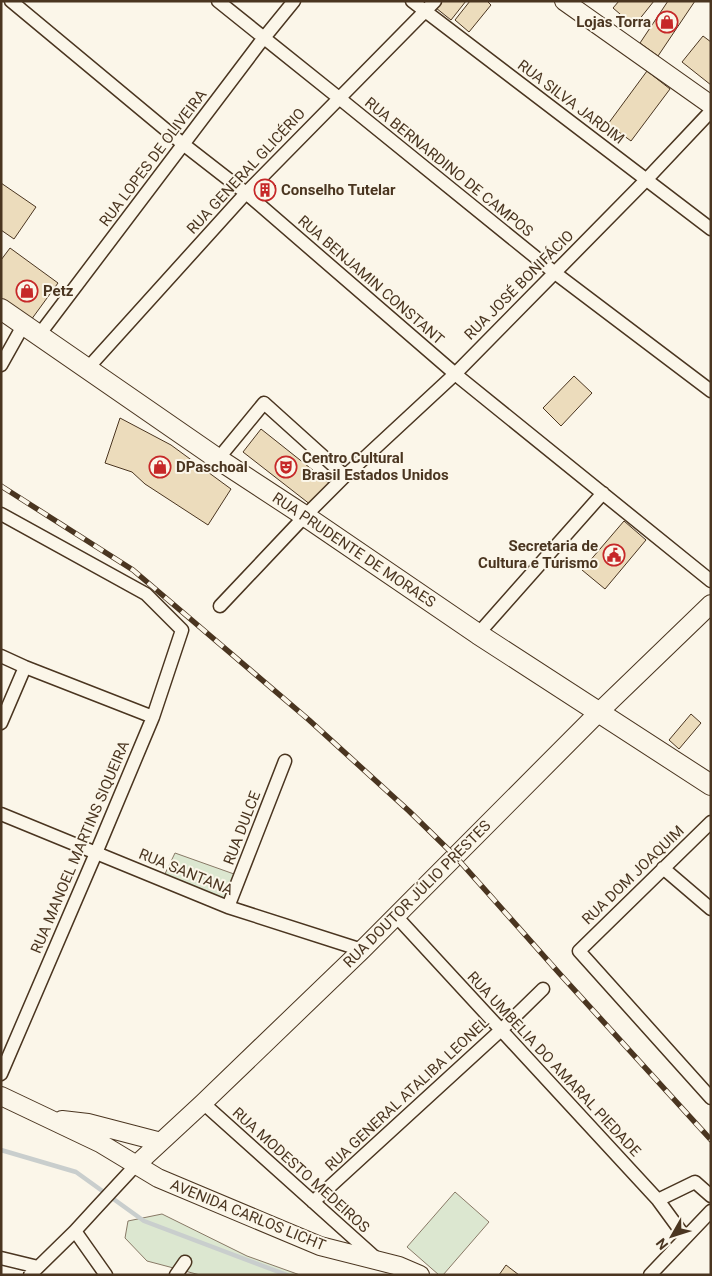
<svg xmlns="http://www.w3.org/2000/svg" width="712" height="1276" font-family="Roboto,sans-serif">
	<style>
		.green { fill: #dce7d0; stroke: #887966 }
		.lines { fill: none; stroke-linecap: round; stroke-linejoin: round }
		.stream { stroke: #c9cecd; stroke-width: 4.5 }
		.building { fill: #ecdcbc; stroke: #4a3520 }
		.street-casing { stroke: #4a3520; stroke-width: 15 }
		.secondary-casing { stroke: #4a3520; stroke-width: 20 }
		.primary-casing { stroke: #4a3520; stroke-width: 22 }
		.street { stroke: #fbf6e9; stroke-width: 12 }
		.secondary { stroke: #fbf6e9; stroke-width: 18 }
		.primary { stroke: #fbf6e9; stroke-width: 20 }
		.rail-casing { stroke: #4a3520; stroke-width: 5.5 }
		.rail { stroke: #fbf6e9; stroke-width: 4; stroke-dasharray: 11; stroke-linecap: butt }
		.labels { text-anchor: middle; stroke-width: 4; stroke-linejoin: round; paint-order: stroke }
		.poi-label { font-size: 15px; font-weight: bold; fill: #4a3520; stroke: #fbf6e9; text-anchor: start }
		.street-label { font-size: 15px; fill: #4a3520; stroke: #fbf6e9 }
	</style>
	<rect width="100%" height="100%" fill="#fbf6e9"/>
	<path class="green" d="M175 853 234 874 224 902 163 878Z
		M455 1192 489 1222 443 1275H439L407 1247Z
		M162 1214 247 1256 300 1275H200L147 1261 125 1238 128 1221Z"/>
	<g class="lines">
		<path class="stream" d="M1 1150 76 1172 144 1221 287 1275"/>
	</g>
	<path class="building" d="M442 1H466L451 20 436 8Z
		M470 1H487L491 5 469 32 455 20Z
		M619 1H654L634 26 613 8Z
		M668 1H695L658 56 640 43Z
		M703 36 711 42V85L682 62Z
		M647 71 670 89 631 141 608 124Z
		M267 178 276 186 263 201 254 194Z
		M1 183 36 207 14 239 1 230Z
		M10 248 58 283 31 320 1 299V260Z
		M574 376 592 393 561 426 543 408Z
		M120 418 171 445 231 489 208 525 145 484 132 472 105 463Z
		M261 429 329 483 311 505 243 452Z
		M624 521 646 540 605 589 582 570Z
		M691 714 701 723 679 749 669 740Z
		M506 1265 519 1275H499Z"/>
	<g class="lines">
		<g class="street-casing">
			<path id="street" d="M11 1 183 144 246 193 460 378 711 581
				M218 1 339 98 555 273 711 391
				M412 1 711 229
				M39 335 259 44 294 1
				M1 365 24 324
				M87 369 246 193 435 1
				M218 459 264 403 345 476
				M1 514 146 594 182 630 153 717 96 853 1 1074
				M220 606 305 516 345 476 455 374 646 180 711 111
				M478 634 603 493
				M1 656 25 667 153 717
				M1 723 25 667
				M1 814 228 907 362 950
				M711 822 579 951 711 1098
				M663 868 711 909
				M228 907 285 761
				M395 915 658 1200 685 1237
				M203 1103 378 1260
				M658 1200 695 1182 711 1196
				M313 1202 501 1030 543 989
				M75 1231 106 1275
				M1 1258 38 1267
				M30 1275 75 1231 97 1207 136 1165
				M176 1275 185 1262
				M650 1275 711 1211"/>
		</g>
		<g class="secondary-casing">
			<path id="secondary" d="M564 1 711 105
				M1 1096 100 1143 158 1178 320 1246 399 1266 420 1275
				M62 1120 88 1123 161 1142
				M136 1165 203 1103 362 950 598 713 711 604"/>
		</g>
		<g class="primary-casing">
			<path id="primary" d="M1 309 218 459 305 516 478 634 711 785"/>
		</g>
		<use href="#street" class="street"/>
		<use href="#secondary" class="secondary"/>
		<use href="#primary" class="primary"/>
		<g class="rail-casing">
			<path id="rail" d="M1 486 133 570 309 720 409 811 455 856 559 973 711 1140"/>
		</g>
		<use href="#rail" class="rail"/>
	</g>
	<defs>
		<g id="shop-ring" transform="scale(1.125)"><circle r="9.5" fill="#fbf6e9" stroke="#c62828" stroke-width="1.5"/><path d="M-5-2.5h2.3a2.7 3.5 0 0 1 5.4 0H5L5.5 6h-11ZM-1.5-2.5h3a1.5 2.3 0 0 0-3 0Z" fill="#c62828"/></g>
		<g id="building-ring" transform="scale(1.125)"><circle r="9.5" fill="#fbf6e9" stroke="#c62828" stroke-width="1.5"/><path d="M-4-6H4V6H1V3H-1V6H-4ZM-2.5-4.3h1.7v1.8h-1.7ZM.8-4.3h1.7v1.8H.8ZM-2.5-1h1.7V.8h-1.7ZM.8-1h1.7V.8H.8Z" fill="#c62828"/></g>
		<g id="theatre-ring" transform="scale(1.125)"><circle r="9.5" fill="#fbf6e9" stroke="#c62828" stroke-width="1.5"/><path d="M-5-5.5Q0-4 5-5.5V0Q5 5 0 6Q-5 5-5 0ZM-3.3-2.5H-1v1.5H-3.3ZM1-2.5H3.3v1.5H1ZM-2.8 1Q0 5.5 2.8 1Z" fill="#c62828"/></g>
		<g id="civic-ring" transform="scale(1.125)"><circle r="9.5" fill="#fbf6e9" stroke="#c62828" stroke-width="1.5"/><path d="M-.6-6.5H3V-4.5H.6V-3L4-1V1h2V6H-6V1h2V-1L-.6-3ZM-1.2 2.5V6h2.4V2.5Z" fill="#c62828"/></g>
	</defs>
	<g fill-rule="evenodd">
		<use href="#shop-ring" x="667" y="22"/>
		<use href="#building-ring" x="265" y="190"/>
		<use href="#shop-ring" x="27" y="291"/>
		<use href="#shop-ring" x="160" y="467"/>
		<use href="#theatre-ring" x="286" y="467"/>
		<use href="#civic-ring" x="614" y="555"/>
	</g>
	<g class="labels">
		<g class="poi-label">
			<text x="651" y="27" text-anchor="end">Lojas Torra</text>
			<text x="281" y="195">Conselho Tutelar</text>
			<text x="43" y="296">Petz</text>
			<text x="302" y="463">Centro Cultural<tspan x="302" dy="17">Brasil Estados Unidos</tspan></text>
			<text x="176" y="472">DPaschoal</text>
			<text x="598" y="551" text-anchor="end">Secretaria de<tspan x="598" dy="17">Cultura e Turismo</tspan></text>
		</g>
		<g class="street-label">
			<text transform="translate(571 102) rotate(37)" y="5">RUA SILVA JARDIM</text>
			<text transform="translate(153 158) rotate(-53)" y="5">RUA LOPES DE OLIVEIRA</text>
			<text transform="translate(449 167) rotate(39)" y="5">RUA BERNARDINO DE CAMPOS</text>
			<text transform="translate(246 171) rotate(-47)" y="5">RUA GENERAL GLICÉRIO</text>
			<text transform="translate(371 280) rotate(41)" y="5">RUA BENJAMIN CONSTANT</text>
			<text transform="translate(519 285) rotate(-45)" y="5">RUA JOSÉ BONIFÁCIO</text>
			<text transform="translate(354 550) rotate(34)" y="5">RUA PRUDENTE DE MORAES</text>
			<text transform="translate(242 828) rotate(-69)" y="5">RUA DULCE</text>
			<text transform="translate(80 847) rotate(-67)" y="5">RUA MANOEL MARTINS SIQUEIRA</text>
			<text transform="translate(186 872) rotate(22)" y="5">RUA SANTANA</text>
			<text transform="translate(633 875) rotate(-44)" y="5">RUA DOM JOAQUIM</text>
			<text transform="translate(417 894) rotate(-45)" y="5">RUA DOUTOR JÚLIO PRESTES</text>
			<text transform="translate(554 1064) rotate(47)" y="5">RUA UMBELIA DO AMARAL PIEDADE</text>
			<text transform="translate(407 1094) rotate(-43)" y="5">RUA GENERAL ATALIBA LEONEL</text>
			<text transform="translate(301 1170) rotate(42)" y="5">RUA MODESTO MEDEIROS</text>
			<text transform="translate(248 1215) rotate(22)" y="5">AVENIDA CARLOS LICHT</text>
		</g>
	</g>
	<rect width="712" height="1276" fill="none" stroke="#4a3520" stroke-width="5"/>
	<g transform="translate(672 1236) rotate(231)" stroke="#fbf6e9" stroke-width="4" paint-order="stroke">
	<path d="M0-4L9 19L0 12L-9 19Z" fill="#4a3520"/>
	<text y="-8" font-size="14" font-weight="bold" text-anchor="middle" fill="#4a3520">N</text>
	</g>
</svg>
